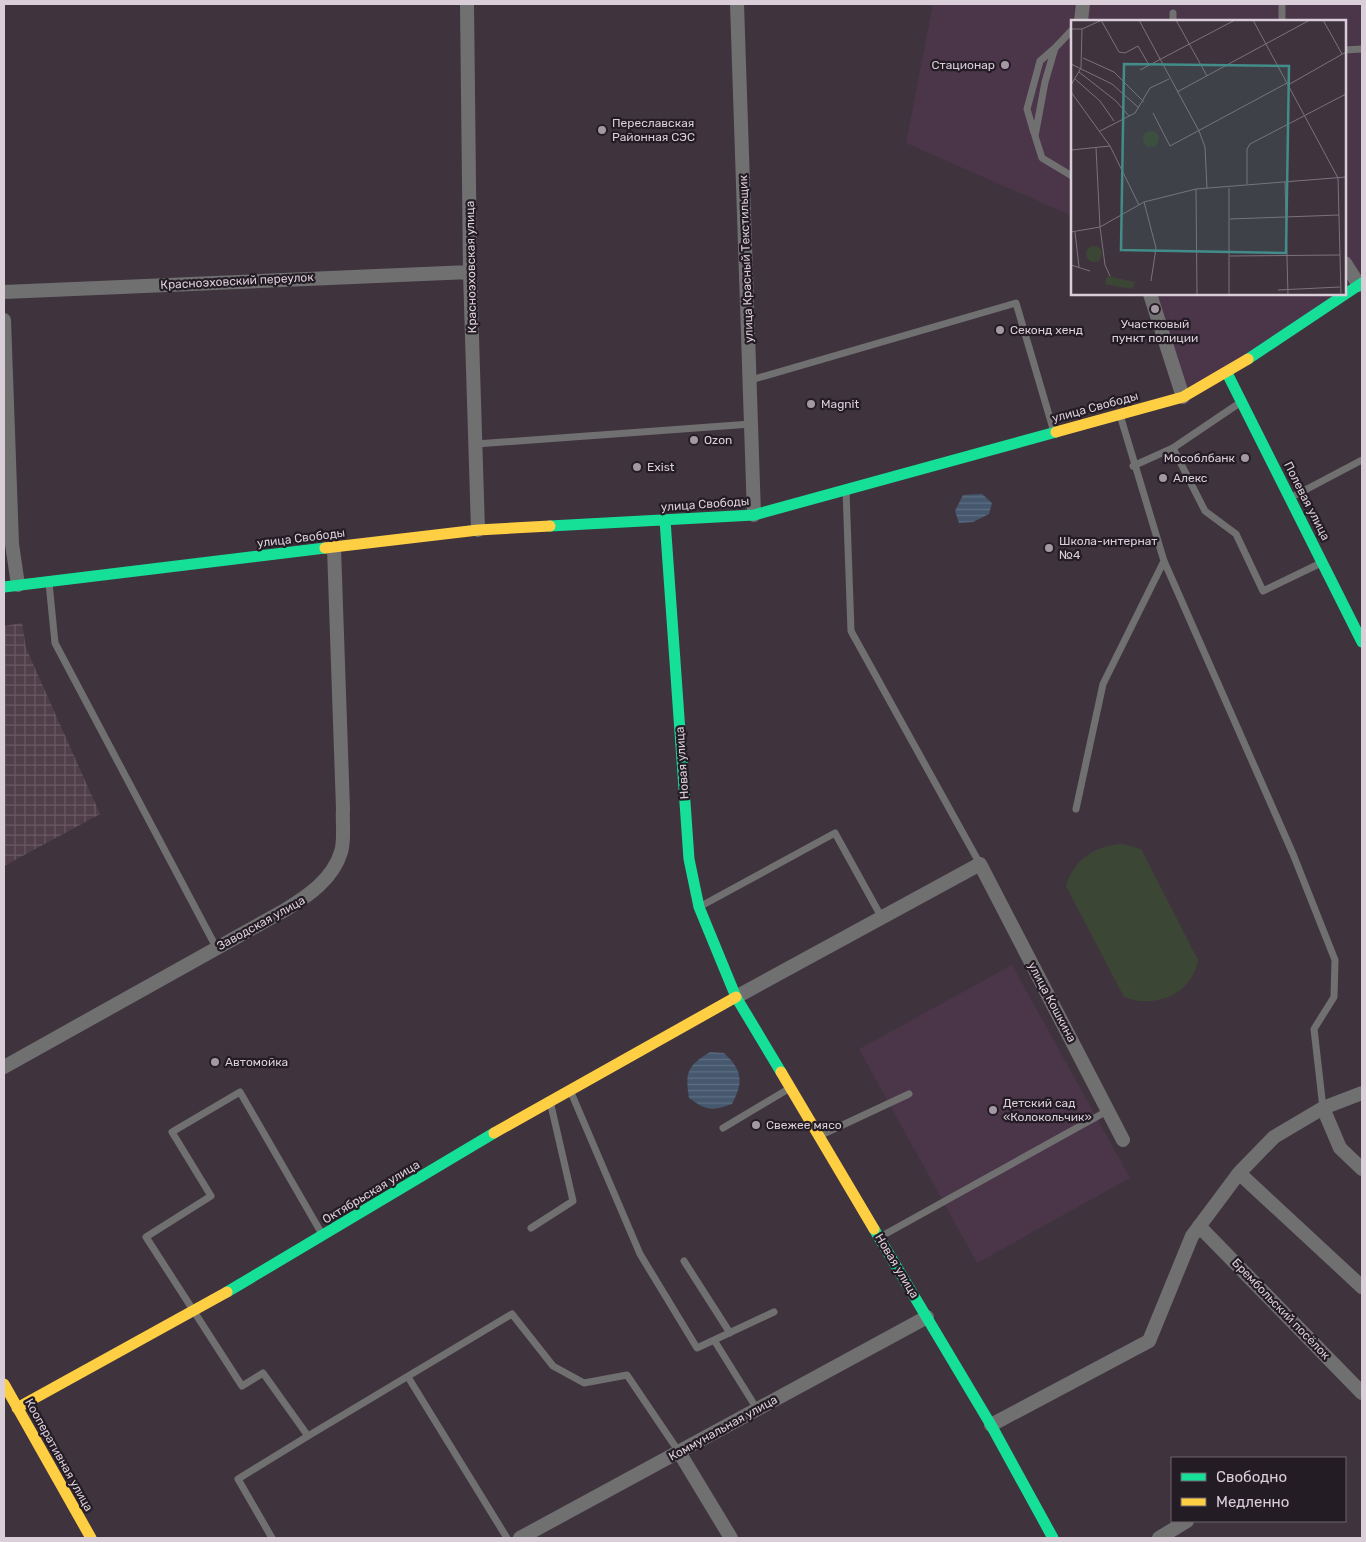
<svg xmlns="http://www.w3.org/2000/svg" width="1366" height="1542" font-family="Rubik,sans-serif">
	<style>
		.industrial { fill: url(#industrial-grid) }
		.built { fill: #4b3549 }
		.pitch { fill: #3c4634 }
		.water { fill: url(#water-rules) }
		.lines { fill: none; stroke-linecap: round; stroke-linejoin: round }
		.lane { stroke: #717071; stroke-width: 7 }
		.street { stroke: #717071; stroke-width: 14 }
		.fast { stroke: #16e098; stroke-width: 11 }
		.slow { stroke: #ffcf43; stroke-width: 11 }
		.poi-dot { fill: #a498a3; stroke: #241c24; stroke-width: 2 }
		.labels { text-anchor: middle; stroke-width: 4.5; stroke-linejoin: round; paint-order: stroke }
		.poi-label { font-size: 12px; fill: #daced9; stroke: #241c24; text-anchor: start }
		.street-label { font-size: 12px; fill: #daced9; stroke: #241c24 }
		.inset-road { fill: none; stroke: #7d727c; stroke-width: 1 }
		.view { fill: #428c89; fill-opacity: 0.15; stroke: #428c89; stroke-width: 2.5 }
		.inset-edge { fill: none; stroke: #daced9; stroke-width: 2.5 }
	</style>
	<defs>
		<pattern id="industrial-grid" width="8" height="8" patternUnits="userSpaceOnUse" patternTransform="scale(1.25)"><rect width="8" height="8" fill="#503e48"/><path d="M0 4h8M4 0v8" fill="none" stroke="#695962"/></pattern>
		<pattern id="water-rules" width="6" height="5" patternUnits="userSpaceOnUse" patternTransform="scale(1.25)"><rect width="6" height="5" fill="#45586e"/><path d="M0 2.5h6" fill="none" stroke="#5f6f82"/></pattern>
	</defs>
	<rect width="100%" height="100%" fill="#3f343e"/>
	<path class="industrial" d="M22 623 26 648 100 814 4 866V626Z"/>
	<path class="built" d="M933 4H1362V282L1345 294V21H1072V216L906 143Z
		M1150 294H1345L1183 396Z
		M1012 965 1130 1178 977 1263 859 1049Z"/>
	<path class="pitch" d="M1123 844 1141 849 1198 960C1192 995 1154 1009 1124 997L1066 886C1074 859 1096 845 1123 844Z"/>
	<path class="water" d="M982 494 992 503 989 514 973 522 959 523 955 511 963 495Z
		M710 1052 724 1053C742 1070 744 1081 732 1104 712 1111 707 1111 689 1098 685 1073 687 1066 710 1052Z"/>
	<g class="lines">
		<path class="lane" d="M1282 4V21
			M1173 21V13
			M1072 30 1055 48 1045 82 1035 136 1042 158 1072 176
			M1345 50 1362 49
			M1034 133 1027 109 1040 61 1055 48
			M751 380 1016 303 1054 432
			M476 444 751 424
			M1173 448 1205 511 1236 534 1263 591 1321 563
			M1133 466 1173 448 1241 402
			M846 490 851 631 980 864
			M1290 498 1362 460
			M1164 561 1293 854 1335 960 1334 997 1314 1029 1323 1108
			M49 583 55 643 216 947
			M1076 809 1103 684 1164 561 1120 415
			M701 906 835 833 882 918
			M570 1090 640 1254 697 1348 774 1312
			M723 1128 790 1088
			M819 1136 909 1094
			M531 1228 573 1201 550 1101
			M322 1234 240 1092 172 1132 211 1196 146 1237 242 1386 263 1373 308 1436 512 1314 553 1366 584 1383 627 1375 679 1452
			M880 1237 1109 1110
			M684 1261 730 1333
			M714 1340 757 1409
			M408 1377 507 1538
			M272 1538 238 1479 308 1436"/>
		<path class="street" d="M467 4 470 272 478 530
			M737 4 754 515
			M1081 21 1083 4
			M1345 263 1359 285
			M4 292 470 272
			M1150 294 1183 397
			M4 320 12 544 18 585
			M736 997 980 864 1123 1140
			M4 1067 285 910C308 896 333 879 341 852 345 840 342 822 343 809L334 548
			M1323 1108 1340 1148 1362 1169
			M1239 1173 1362 1287
			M1199 1226 1362 1393
			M991 1425 1149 1341 1192 1236 1239 1173 1274 1137 1323 1108 1362 1093
			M679 1452 731 1538
			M520 1538 927 1317
			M1159 1538 1187 1521"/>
		<path class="fast" d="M1248 359 1362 283
			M1227 373 1362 642
			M665 520 689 859 699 907 736 997 781 1072
			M550 526 754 515 1056 432
			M4 587 325 548
			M874 1229 991 1425 1053 1538
			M227 1292 494 1133"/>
		<path class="slow" d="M1056 432 1183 397 1248 359
			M325 548 478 530 550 526
			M781 1072 874 1229
			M494 1133 736 997
			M4 1384 91 1538
			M17 1408 227 1292"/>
	</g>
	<g class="poi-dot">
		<circle cx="1005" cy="65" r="5"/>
		<circle cx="602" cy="130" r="5"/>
		<circle cx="1155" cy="309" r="5"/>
		<circle cx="1000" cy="330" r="5"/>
		<circle cx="811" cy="404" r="5"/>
		<circle cx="694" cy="440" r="5"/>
		<circle cx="1245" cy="458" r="5"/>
		<circle cx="637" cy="467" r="5"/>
		<circle cx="1163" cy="478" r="5"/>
		<circle cx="1049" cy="548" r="5"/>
		<circle cx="215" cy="1062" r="5"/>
		<circle cx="993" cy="1110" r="5"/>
		<circle cx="756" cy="1125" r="5"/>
	</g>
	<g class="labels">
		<g class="poi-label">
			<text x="995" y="69" text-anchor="end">Стационар</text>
			<text x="612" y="127">Переславская<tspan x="612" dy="14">Районная СЭС</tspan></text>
			<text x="1155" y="328" text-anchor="middle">Участковый<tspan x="1155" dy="14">пункт полиции</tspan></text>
			<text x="1010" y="334">Секонд хенд</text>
			<text x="821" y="408">Magnit</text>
			<text x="704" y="444">Ozon</text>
			<text x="1235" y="462" text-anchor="end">Мособлбанк</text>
			<text x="647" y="471">Exist</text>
			<text x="1173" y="482">Алекс</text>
			<text x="1059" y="545">Школа-интернат<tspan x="1059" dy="14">№4</tspan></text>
			<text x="225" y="1066">Автомойка</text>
			<text x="1003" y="1107">Детский сад<tspan x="1003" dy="14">«Колокольчик»</tspan></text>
			<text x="766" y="1129">Свежее мясо</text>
		</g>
		<g class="street-label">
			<text transform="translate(746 259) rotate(-92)" y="4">улица Красный Текстильщик</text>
			<text transform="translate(471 267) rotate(-91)" y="4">Красноэховская улица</text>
			<text transform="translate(237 281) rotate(-3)" y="4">Красноэховский переулок</text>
			<text transform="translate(1095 407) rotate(-15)" y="4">улица Свободы</text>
			<text transform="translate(1307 501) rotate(63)" y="4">Полевая улица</text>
			<text transform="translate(705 504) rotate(-4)" y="4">улица Свободы</text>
			<text transform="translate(301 538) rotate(-7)" y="4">улица Свободы</text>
			<text transform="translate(682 763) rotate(-94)" y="4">Новая улица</text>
			<text transform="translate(261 923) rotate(-29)" y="4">Заводская улица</text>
			<text transform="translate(1052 1002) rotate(62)" y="4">улица Кошкина</text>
			<text transform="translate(371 1192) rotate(-31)" y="4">Октябрьская улица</text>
			<text transform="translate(897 1266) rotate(59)" y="4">Новая улица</text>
			<text transform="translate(1281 1309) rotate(46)" y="4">Брембольский посёлок</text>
			<text transform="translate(723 1428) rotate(-29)" y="4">Коммунальная улица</text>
			<text transform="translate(59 1455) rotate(61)" y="4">Кооперативная улица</text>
		</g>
	</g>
	<g transform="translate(1071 20)">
		<rect width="275" height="275" fill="#3f343e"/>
		<path d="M36 256 64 262 61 269 34 264Z" fill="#3c4634"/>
		<path d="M72 119a8 8 0 1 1 16 0a8 8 0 1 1-16 0ZM15 234a8 8 0 1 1 16 0a8 8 0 1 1-16 0Z" fill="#3c4634"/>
		<path class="inset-road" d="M30 0 48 32 54 33 67 26 78 45M68 0 128 111 134 127 136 168M105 0 136 56M182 0 267 158 270 275M252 0 271 34M0 9H11L31 0M12 38 43 52 73 82M0 44 41 64 68 88M69 50 164 0M8 52 45 81 58 96M4 59 29 81 43 101M0 65 10 48 11 9M217 65 275 32M0 72 39 126 68 185M106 72 239 0M82 93 99 126 216 63M29 111 64 93 79 68 98 59M25 128 29 207 34 245 39 256M0 130 39 126M214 162 217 275M176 164V129L179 124 275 74M125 169 126 275M73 182 85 228 80 261M159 199 268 195M0 212 29 207 73 182 125 169 275 157M4 212 8 247M159 236 269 235M0 245 19 251M207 270 269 267M26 275H50M158 275V168"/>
		<path class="view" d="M53 44 218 46 215 233 50 230Z"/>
		<rect width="275" height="275" class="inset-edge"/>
	</g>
	<rect width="1366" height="1542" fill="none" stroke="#daced9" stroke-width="10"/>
	<rect x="1171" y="1457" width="175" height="65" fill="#241c24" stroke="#6d636c"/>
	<rect x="1181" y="1473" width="25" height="8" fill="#16e098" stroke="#6d636c"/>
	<text x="1216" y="1482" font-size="15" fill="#daced9">Свободно</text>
	<rect x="1181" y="1498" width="25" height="8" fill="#ffcf43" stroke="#6d636c"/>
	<text x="1216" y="1507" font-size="15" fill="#daced9">Медленно</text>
</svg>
